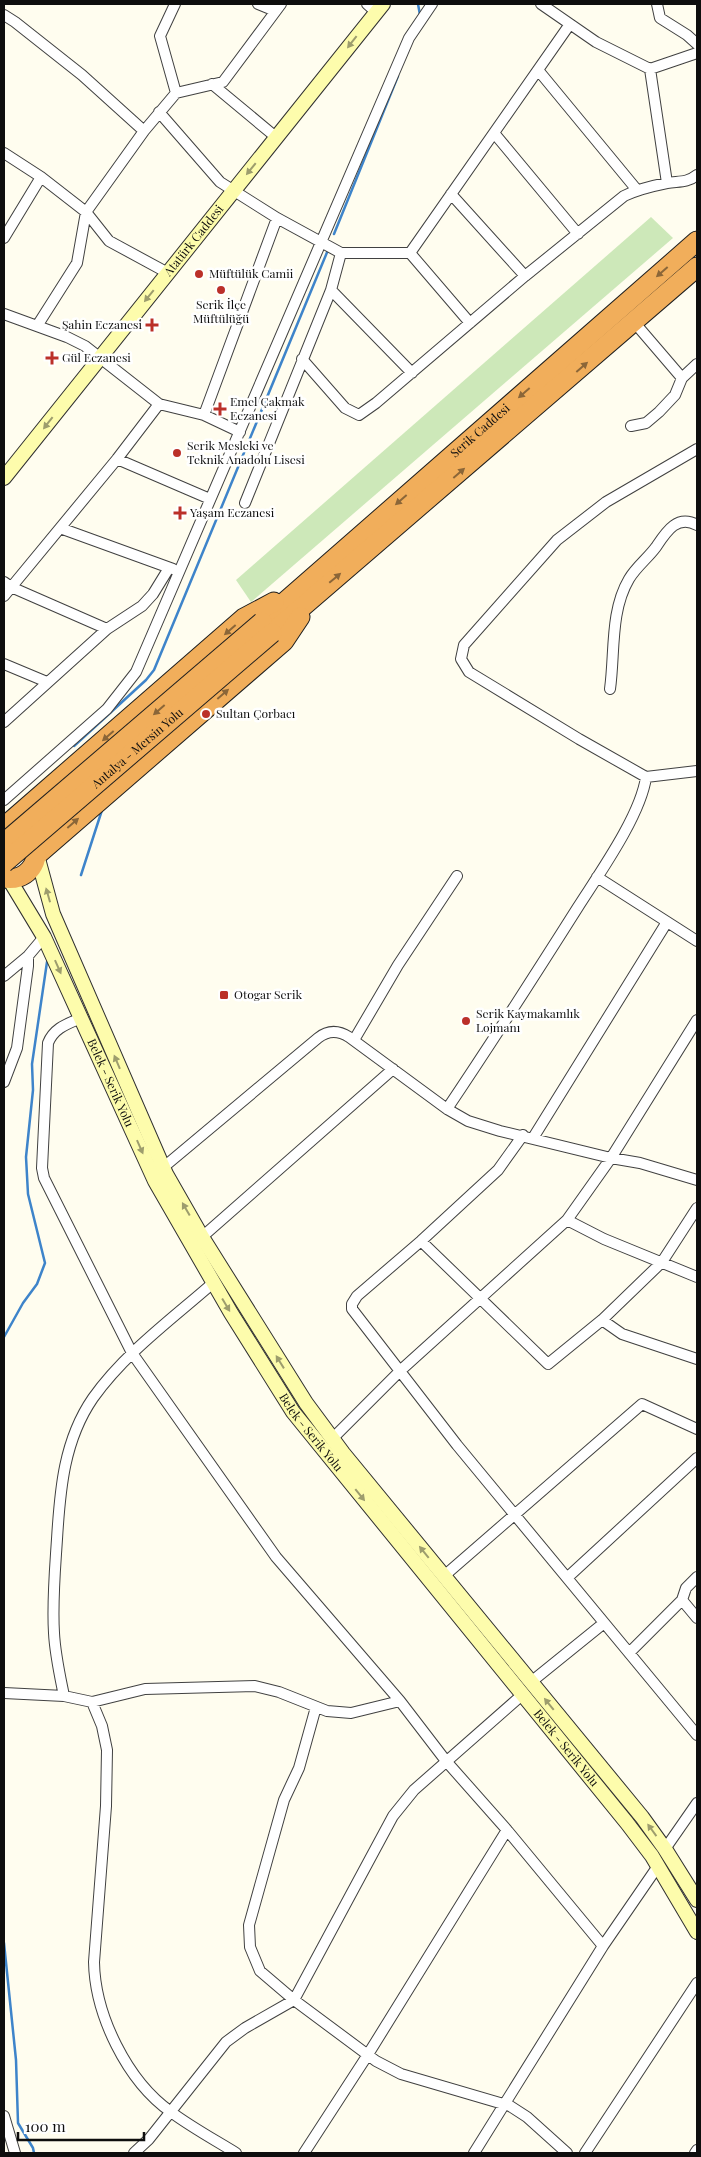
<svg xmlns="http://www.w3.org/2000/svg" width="701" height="2157" font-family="'Playfair Display',serif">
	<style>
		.green { fill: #cde8b9 }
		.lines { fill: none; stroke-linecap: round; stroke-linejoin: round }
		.stream { stroke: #3e84ca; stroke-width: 2.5 }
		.street-casing { stroke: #414141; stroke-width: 12 }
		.secondary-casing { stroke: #303030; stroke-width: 16 }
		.highway-casing { stroke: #1f1f1f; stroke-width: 21 }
		.street { stroke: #fff; stroke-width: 10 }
		.secondary { stroke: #fdfcac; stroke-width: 14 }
		.highway { stroke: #f1ae5b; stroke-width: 19 }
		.highway-bridge-casing { stroke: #1f1f1f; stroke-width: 21; stroke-linecap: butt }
		.highway-bridge { stroke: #f1ae5b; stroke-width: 19 }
		.oneway { fill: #9d9d6d }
		.oneway2 { fill: #8b6638 }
		.poi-dot { fill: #bb3029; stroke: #fff; stroke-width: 2 }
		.labels { text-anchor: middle; stroke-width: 5; stroke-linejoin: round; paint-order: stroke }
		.street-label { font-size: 12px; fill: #0e0e0e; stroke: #fff }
		.poi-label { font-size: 12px; fill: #0e0e0e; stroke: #fff; text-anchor: start }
	</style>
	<rect width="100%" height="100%" fill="#fffdef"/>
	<path class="green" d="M651 217 673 238 251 602 236 580Z"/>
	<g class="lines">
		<path class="stream" d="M418 4 420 15
			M334 234 398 76
			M74 746 146 680 154 670 328 250
			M81 875 102 810
			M4 1337 23 1303 37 1284 45 1263 28 1194 26 1157 33 1090 32 1064 47 962
			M4 1943 16 2060 18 2123 33 2148 34 2153"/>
		<g class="street-casing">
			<path id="street" d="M175 4 160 36 176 93
				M258 4 275 11
				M367 4 376 12
				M541 4 596 42 650 69 697 53
				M657 4 660 18 687 35 697 44
				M4 15 15 22 82 75 144 131
				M650 69 667 183
				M538 70 637 190
				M212 84 277 138
				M159 112 220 182 277 218 341 253H410
				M494 133 578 234
				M4 153 41 177 86 212 109 241 168 273
				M451 194 525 276
				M4 238 41 177
				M410 253 570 24
				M410 253 470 323
				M331 290 412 373
				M4 314 67 337 85 346 159 404 204 415 240 432
				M634 322 682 378
				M37 326 77 263 86 212 144 131 176 93 223 82 281 4
				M302 359 345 408 359 415 376 403 525 276 624 196C638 189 652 186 667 183 679 181 687 183 697 175
				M204 415 277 218
				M631 426 646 423 659 412 675 395 682 378 697 364
				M117 459 210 499
				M245 503 331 290 341 253
				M60 528 173 569
				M4 582 11 587 107 629
				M4 596 117 459 159 404
				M4 664 47 682
				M610 689C615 653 610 611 629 579 636 567 648 558 656 547 666 532 677 514 697 525
				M4 722 107 629 142 606 153 594 169 568
				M646 777 697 771
				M4 800 107 709 136 672 409 38 432 4
				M597 877 697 941
				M4 976 28 956 44 937
				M81 1018C67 1024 54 1028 48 1043L42 1168 44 1178 132 1353 276 1557 400 1701 446 1761 507 1830 603 1946
				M354 1040 398 965 457 876
				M4 1082 17 1048 28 966V956
				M447 1109C492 1042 535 975 578 907 599 874 641 815 646 777L579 739 469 672 461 659 464 645 557 540 606 502 697 449
				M523 1135 498 1170 421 1241 357 1296 352 1304V1309L457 1445 697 1735
				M533 1138 667 922
				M159 1171 318 1038C328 1030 338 1030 349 1037L447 1109 468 1121 500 1131 611 1158 640 1163 697 1180
				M567 1220 604 1239 697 1277
				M202 1237 393 1069
				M421 1241 548 1364 602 1320 662 1262 697 1208
				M602 1320 622 1334 697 1359
				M332 1439 401 1370 567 1220 611 1158 697 1020
				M444 1576 642 1404 697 1429
				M568 1577 697 1458
				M682 1600 697 1618
				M629 1653 682 1600 686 1588 697 1577
				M531 1682 604 1623
				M4 1693 64 1696 92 1702 145 1689 255 1686 279 1692 327 1711 351 1713 400 1701
				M64 1696C60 1676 55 1654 54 1633 52 1602 55 1570 57 1539 60 1489 64 1440 93 1398 125 1353 172 1319 213 1283
				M92 1702 102 1726 107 1750 106 1806 94 1962C95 2015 127 2081 171 2112 191 2127 215 2140 236 2153
				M316 1707 299 1768 284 1800 249 1925 250 1947 260 1971 294 2000 376 2061 401 2074 510 2106 527 2117 567 2153
				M665 1849 697 1803
				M4 2116 15 2153
				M134 2153 149 2139 226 2042 245 2028 294 2000 393 1816 414 1790 522 1695
				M304 2153 367 2056 507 1830
				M474 2153 603 1946 658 1866
				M585 2153 697 1983
				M695 2153 697 2150"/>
		</g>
		<g class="secondary-casing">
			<g id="secondary">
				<path id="s1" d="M4 478 383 4"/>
				<path d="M37 855 53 914 166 1174 202 1237 306 1403 343 1453 642 1817 665 1849 697 1900"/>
				<path id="s2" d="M9 879 44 937 155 1181 231 1313 293 1412 627 1823 652 1856 697 1932"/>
			</g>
		</g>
		<g class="highway-casing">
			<g id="highway">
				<path id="s3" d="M262 622 697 241"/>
				<path d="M272 633 697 267"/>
				<path d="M4 827 244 618 274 602"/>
				<path d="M37 855 284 641 300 617"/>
				<path d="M4 878C25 882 41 864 35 843"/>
			</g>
		</g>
		<use href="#street" class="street"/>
		<use href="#secondary" class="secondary"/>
		<use href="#highway" class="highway"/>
		<g class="highway-bridge-casing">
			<g id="highway-bridge">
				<path d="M4 843 262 622"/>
				<path id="s4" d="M4 863 272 633"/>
			</g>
		</g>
		<use href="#highway-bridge" class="highway-bridge"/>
	</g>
	<defs><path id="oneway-solid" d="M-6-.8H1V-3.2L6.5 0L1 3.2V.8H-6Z" transform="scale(1.25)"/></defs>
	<g class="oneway">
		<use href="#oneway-solid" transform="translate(352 42) rotate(128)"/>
		<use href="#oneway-solid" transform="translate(251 169) rotate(129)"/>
		<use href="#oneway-solid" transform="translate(149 296) rotate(129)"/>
		<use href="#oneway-solid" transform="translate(48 423) rotate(128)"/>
		<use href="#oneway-solid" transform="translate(48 895) rotate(-106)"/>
		<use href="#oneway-solid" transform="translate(58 967) rotate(66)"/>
		<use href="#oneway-solid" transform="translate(117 1062) rotate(-113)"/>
		<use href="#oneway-solid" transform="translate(140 1147) rotate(66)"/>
		<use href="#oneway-solid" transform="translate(186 1209) rotate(-120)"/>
		<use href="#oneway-solid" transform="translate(226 1305) rotate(59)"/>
		<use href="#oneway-solid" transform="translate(280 1362) rotate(-122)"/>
		<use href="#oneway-solid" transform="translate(360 1495) rotate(51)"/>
		<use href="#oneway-solid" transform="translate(424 1552) rotate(-129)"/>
		<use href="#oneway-solid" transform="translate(549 1704) rotate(-129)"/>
		<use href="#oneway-solid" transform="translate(652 1830) rotate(-126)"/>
	</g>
	<g class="oneway2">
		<use href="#oneway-solid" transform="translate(662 272) rotate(139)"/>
		<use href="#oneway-solid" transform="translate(582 367) rotate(-41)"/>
		<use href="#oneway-solid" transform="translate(524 393) rotate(139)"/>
		<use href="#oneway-solid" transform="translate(459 473) rotate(-41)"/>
		<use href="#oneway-solid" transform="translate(401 500) rotate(139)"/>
		<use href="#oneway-solid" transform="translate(335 578) rotate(-40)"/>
		<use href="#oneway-solid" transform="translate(230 630) rotate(139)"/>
		<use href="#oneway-solid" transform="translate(223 694) rotate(-41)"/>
		<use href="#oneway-solid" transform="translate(159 710) rotate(139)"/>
		<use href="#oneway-solid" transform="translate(108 736) rotate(139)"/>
		<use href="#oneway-solid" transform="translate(73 823) rotate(-41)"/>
	</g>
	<g class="poi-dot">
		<circle cx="199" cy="274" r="5"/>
		<circle cx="221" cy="290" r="5"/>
		<path d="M149.5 317.5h5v5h5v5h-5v5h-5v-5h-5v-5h5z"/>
		<path d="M49.5 350.5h5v5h5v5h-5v5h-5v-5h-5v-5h5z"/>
		<path d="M217.5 401.5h5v5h5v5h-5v5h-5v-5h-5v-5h5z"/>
		<circle cx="177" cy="453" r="5"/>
		<path d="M177.5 505.5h5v5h5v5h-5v5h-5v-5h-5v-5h5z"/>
		<circle cx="206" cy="714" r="5"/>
		<rect x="219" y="990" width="10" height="10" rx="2.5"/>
		<circle cx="466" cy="1021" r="5"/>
	</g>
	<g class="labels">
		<g class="street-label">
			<text dy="4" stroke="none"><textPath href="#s1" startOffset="304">Atatürk Caddesi</textPath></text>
			<text dy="4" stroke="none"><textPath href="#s3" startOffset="290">Serik Caddesi</textPath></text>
			<text dy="4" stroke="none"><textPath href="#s4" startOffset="176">Antalya - Mersin Yolu</textPath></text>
			<text dy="4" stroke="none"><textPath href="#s2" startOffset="228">Belek - Serik Yolu</textPath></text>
			<text dy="4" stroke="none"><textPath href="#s2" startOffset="632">Belek - Serik Yolu</textPath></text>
			<text dy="4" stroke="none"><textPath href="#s2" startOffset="1038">Belek - Serik Yolu</textPath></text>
		</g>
		<g class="poi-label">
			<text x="209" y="278">Müftülük Camii</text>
			<text x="221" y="309" text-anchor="middle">Serik İlçe<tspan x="221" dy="14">Müftülüğü</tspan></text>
			<text x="142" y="329" text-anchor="end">Şahin Eczanesi</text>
			<text x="62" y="362">Gül Eczanesi</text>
			<text x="230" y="406">Emel Çakmak<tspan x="230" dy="14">Eczanesi</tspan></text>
			<text x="187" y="450">Serik Mesleki ve<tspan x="187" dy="14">Teknik Anadolu Lisesi</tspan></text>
			<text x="190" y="517">Yaşam Eczanesi</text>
			<text x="216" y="718">Sultan Çorbacı</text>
			<text x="234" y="999">Otogar Serik</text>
			<text x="476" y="1018">Serik Kaymakamlık<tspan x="476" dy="14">Lojmanı</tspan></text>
		</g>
	</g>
	<rect width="701" height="2157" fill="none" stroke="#0e0e0e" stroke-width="10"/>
	<path d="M18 2132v8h126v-8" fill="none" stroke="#0e0e0e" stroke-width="2.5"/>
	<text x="25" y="2132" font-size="15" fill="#0e0e0e" stroke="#ffffff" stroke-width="4" paint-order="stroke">100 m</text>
</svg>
